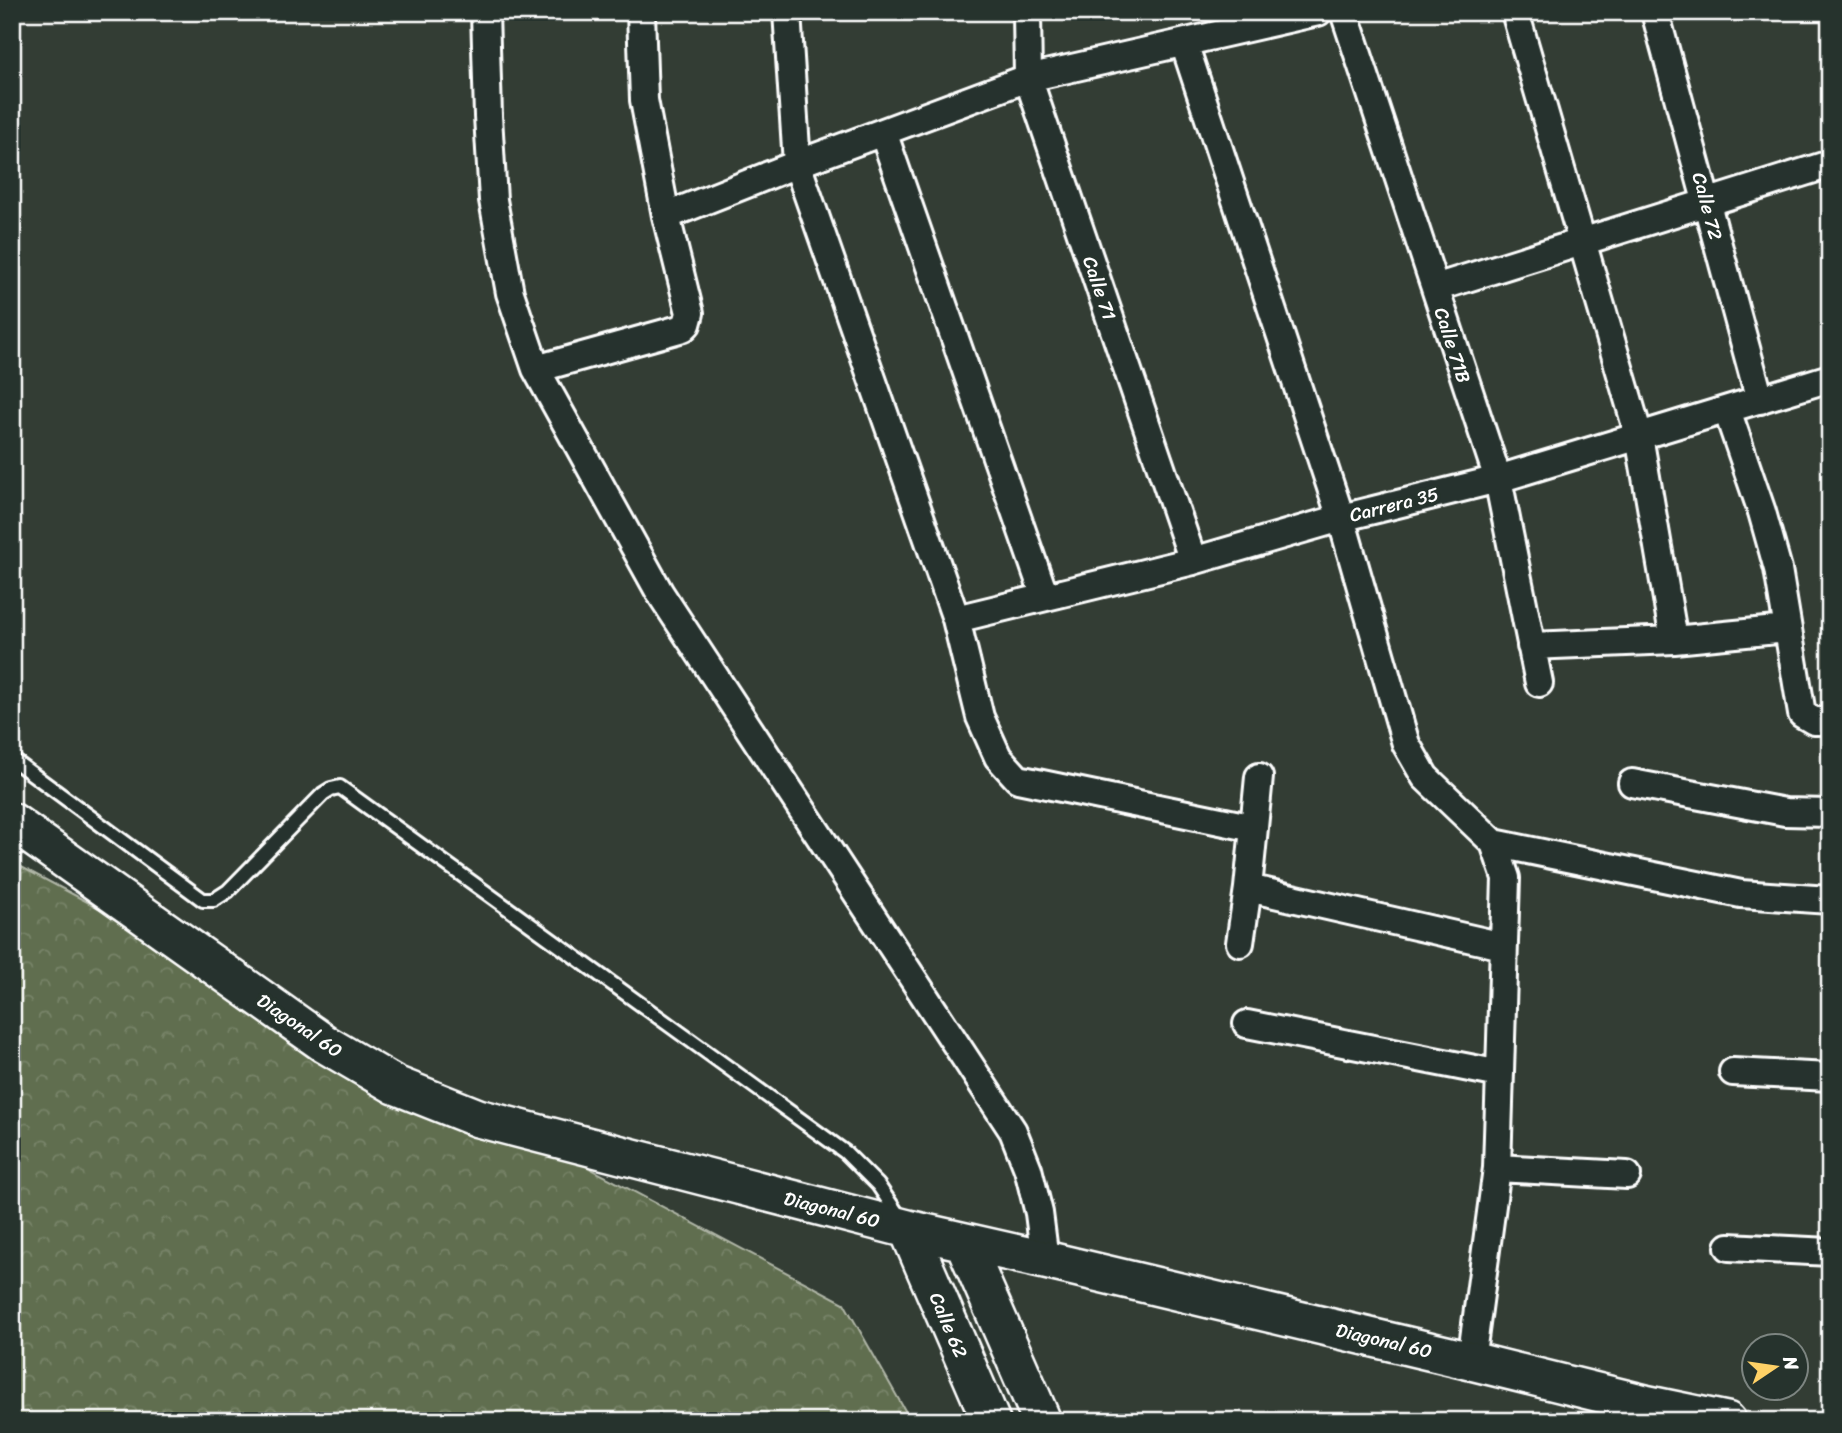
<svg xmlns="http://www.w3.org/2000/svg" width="1842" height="1433" font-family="Sriracha,sans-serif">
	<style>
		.forest { fill: url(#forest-crowns); stroke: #b0b6a7; stroke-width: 2 }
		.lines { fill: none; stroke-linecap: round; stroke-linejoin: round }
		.service-casing { stroke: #fff; stroke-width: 18 }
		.minor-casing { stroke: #fff; stroke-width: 32 }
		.secondary-casing { stroke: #fff; stroke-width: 42 }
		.service { stroke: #26332d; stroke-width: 12 }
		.minor { stroke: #26332d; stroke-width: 26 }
		.secondary { stroke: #26332d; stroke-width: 37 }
		.labels { text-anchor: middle; stroke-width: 7; stroke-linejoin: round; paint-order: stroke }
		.street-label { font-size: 19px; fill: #fff; stroke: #26332d }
	</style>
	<defs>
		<pattern id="forest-crowns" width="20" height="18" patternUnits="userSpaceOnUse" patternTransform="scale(1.75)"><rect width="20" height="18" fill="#606e4f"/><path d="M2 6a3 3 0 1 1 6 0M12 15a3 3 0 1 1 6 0" fill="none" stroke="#788469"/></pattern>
	</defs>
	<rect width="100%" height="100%" fill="#333d34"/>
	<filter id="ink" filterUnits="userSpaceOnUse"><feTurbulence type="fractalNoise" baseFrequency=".0143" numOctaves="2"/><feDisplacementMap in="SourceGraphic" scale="14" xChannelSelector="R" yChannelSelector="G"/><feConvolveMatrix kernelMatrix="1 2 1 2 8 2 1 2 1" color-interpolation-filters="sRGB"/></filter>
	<g filter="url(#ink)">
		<path class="forest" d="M12 862 844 1303 911 1421H12Z"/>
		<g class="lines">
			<g class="service-casing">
				<path id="service" d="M12 759 203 900H214L228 891 323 794 331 789 340 787 845 1152 878 1185 901 1219"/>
			</g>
			<g class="minor-casing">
				<path id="minor" d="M485 12 488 116 493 200 510 293 536 369 660 593 1013 1131 1028 1169 1039 1213 1045 1260
					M787 12 797 164 956 619 980 717 998 757 1018 779 1254 828
					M1027 12 1028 78 1193 561
					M1344 12 1498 479 1539 683
					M1515 12 1639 436 1674 640
					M1655 12 1760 400
					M1184 43 1341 518 1406 744 1425 777 1494 843 1506 878 1497 1168 1471 1361
					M883 132 1045 597
					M666 216 797 164 1028 78 1318 12
					M1435 288 1830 164
					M536 369 683 328 687 324 690 313 666 216 644 100 641 12
					M1727 410 1762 512 1778 569 1802 714 1814 721H1830
					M956 619 1193 561 1341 518 1498 479 1830 378
					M1531 646 1674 640 1787 629
					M1632 783 1785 812 1830 813
					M1494 843 1741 894 1830 900
					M1248 888 1503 946
					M1240 943 1248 888 1259 777
					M1247 1024 1500 1074
					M1733 1072 1830 1077
					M1497 1168 1627 1175
					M1729 1247 1830 1252"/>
			</g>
			<g class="secondary-casing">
				<path id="secondary" d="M12 822 325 1044 395 1085 478 1118 908 1229 1045 1260 1471 1361 1645 1404 1727 1421
					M908 1229 991 1421
					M964 1242 1042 1421"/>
			</g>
			<use href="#service" class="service"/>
			<use href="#minor" class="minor"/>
			<use href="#secondary" class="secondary"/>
		</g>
	</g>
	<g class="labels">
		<g class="street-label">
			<text transform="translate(1708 206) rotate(75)" y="7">Calle 72</text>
			<text transform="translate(1100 288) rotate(71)" y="7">Calle 71</text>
			<text transform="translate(1453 345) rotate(72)" y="7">Calle 71B</text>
			<text transform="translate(1394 504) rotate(-14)" y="7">Carrera 35</text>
			<text transform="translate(300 1025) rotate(34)" y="7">Diagonal 60</text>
			<text transform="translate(832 1209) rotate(14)" y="7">Diagonal 60</text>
			<text transform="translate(949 1325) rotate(67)" y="7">Calle 62</text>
			<text transform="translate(1384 1340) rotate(13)" y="7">Diagonal 60</text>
		</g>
	</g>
	<rect width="1842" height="1433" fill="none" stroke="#26332d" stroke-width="42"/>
	<rect x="21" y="21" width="1800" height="1391" fill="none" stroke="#fff" stroke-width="2.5" filter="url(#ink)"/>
	<g transform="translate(1775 1367) rotate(77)"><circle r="33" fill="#26332d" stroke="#7d8581" stroke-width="2"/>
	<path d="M0-5L12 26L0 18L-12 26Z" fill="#ffd166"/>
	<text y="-10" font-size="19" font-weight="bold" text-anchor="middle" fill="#ffffff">N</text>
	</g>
</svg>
